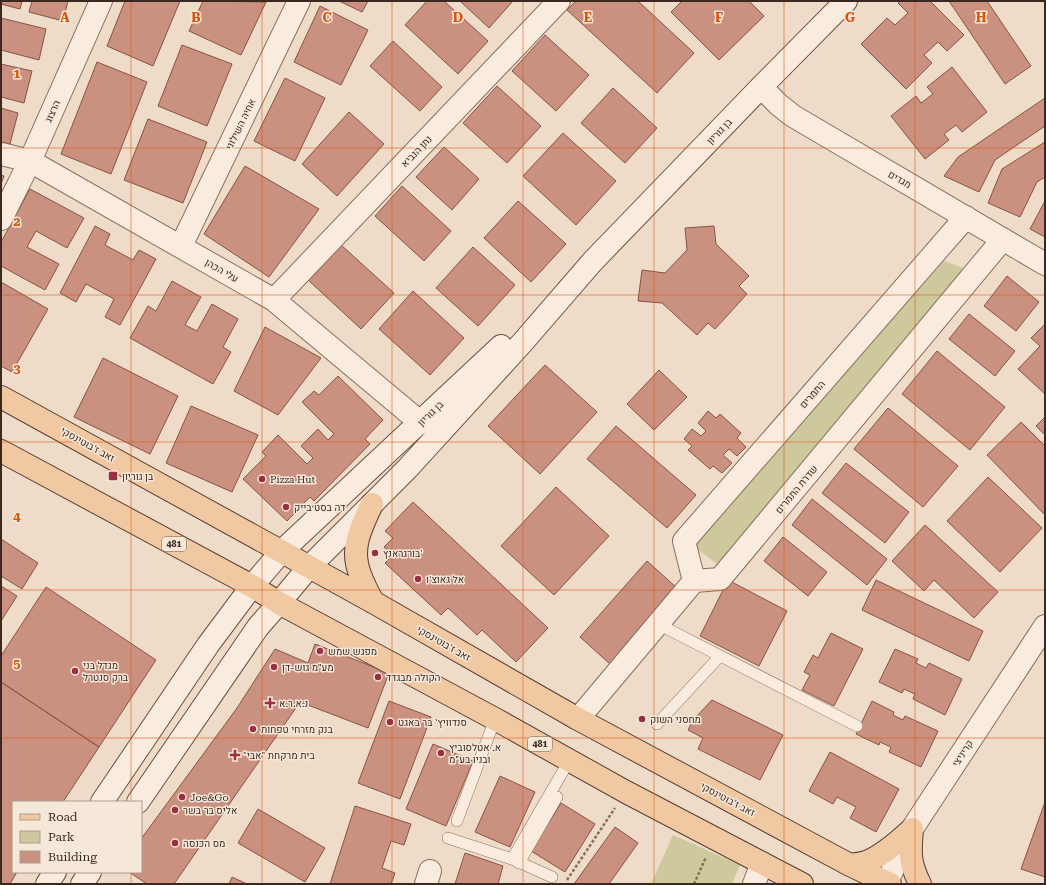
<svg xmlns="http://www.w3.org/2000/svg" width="1046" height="885" font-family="'Roboto Serif',Heebo,serif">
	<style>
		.green { fill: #cdc99d }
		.building { fill: #cb9180; stroke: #895244 }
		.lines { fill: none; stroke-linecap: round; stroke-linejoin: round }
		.service-casing { stroke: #8b6d5e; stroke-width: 12 }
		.minor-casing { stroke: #8b6d5e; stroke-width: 24 }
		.tertiary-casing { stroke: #8b6d5e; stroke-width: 24 }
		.secondary-casing { stroke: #6d4e41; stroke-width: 24 }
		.primary-casing { stroke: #593c31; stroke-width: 24 }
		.path { stroke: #8b6d5e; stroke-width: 2.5; stroke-dasharray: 3 2; stroke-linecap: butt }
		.service { stroke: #f9ebdd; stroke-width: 11 }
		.minor { stroke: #f9ebdd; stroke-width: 22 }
		.tertiary { stroke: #f9ebdd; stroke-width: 22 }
		.secondary { stroke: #f9ebdd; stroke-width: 22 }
		.primary { stroke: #f0c9a3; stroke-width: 22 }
		.grid { fill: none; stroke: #d7540e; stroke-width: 1; stroke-opacity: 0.55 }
		.poi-dot { fill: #992f43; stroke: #f6e8d9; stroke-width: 1.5 }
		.labels { text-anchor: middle; stroke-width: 3; stroke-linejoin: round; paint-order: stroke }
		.shield { fill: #f6e8d9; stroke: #736258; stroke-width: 1 }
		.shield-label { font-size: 9px; font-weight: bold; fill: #3b2921 }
		.street-label { font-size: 10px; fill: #3b2921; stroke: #f6e8d9 }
		.poi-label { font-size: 10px; fill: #3b2921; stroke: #f6e8d9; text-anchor: start }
		.grid-label { font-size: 13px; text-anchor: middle; font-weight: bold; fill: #d7540e; stroke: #f6e8d9; stroke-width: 3; stroke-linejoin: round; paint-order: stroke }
	</style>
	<rect width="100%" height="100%" fill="#eedcc9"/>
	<path class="green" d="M944 261 969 270 717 564 692 545Z
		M673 835 740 865 732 884H651Z"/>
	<path class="building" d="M1 1H22L20 9 1 4Z
		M32 1H68L63 21 29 12Z
		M125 1H180L153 66 107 46Z
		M203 1 266 2 241 55 189 31Z
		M339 1H368L362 12Z
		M427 1H444L488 41 458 74 405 25Z
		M460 1H513L489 28Z
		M576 1H638L694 53 657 93 567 10Z
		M682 1H749L764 16 719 60 671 12Z
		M900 1H930L964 35 947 51 938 42 924 55 932 63 906 89 861 44 887 18 895 25 908 13 898 3Z
		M949 1H987L1031 66 1005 84Z
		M320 6 368 30 341 85 294 62Z
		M1 18 46 29 39 60 1 50Z
		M545 35 589 75 556 111 512 71Z
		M393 41 442 87 420 111 370 66Z
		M182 45 232 64 207 126 158 106Z
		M97 62 147 82 111 174 61 154Z
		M1 64 32 71 24 103 1 97Z
		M952 67 987 112 962 132 956 125 944 134 949 140 925 159 891 116 916 96 921 103 933 94 927 87Z
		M285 78 325 98 295 161 254 141Z
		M497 86 541 126 507 163 463 123Z
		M613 88 657 128 625 163 581 123Z
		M1045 98V126L995 160 979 192 944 176 958 157Z
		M1 108 18 113 10 144 1 142Z
		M349 112 384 144 337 196 302 164Z
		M148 119 207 142 183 203 124 180Z
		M563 133 616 181 576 225 523 176Z
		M1045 142V177L1037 182 1020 217 988 203 1002 169Z
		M444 147 479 179 452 210 416 177Z
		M245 166 319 209 269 277 204 234Z
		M1 175 4 176 1 184Z
		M402 186 451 231 424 261 375 216Z
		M30 189 84 218 67 248 36 231 27 247 59 264 45 290 1 266V242Z
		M518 201 566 244 531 282 484 238Z
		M1045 201V237L1030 229Z
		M95 226 110 234 105 245 133 260 139 250 156 259 120 325 105 317 114 299 86 284 76 302 60 293Z
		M714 226 716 244 749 276 739 286 747 294 715 329 708 323 697 335 662 303 638 301 642 270 665 273 687 250 685 228Z
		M340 244 394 293 361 329 307 279Z
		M473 247 515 285 478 326 436 288Z
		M1007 276 1039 302 1016 331 984 306Z
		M172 281 201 297 185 325 197 331 212 304 238 319 223 347 231 352 213 384 130 338 148 306 156 311Z
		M1 282 48 309 12 372 1 366Z
		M413 291 464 338 430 375 379 329Z
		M969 314 1015 351 995 376 949 339Z
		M1045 324V394L1018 369 1040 346 1031 338Z
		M265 327 321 358 278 415 234 391Z
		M937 351 1005 407 970 450 902 394Z
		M103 358 178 396 150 454 74 417Z
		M545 365 597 412 540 474 488 426Z
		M659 370 687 397 654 430 627 404Z
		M338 376 383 420 365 439 370 444 314 501 310 497 287 521 243 479 266 456 262 452 278 435 307 464 313 458 301 446 318 429 328 440 334 434 302 402 314 391 319 395Z
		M191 406 258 435 232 492 166 463Z
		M888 408 958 466 923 507 854 449Z
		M708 411 716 418 720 414 741 433 737 438 746 447 737 456 729 449 723 455 732 463 722 473 713 466 710 469 688 450 692 446 684 439 692 429 701 436 706 431 698 423Z
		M1045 417V435L1036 426Z
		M1021 422 1045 446V515L987 455Z
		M616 426 696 495 667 528 587 459Z
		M846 463 909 512 885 543 822 493Z
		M988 477 1042 528 1000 572 947 521Z
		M556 487 609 536 554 595 501 546Z
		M812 499 887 559 867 585 792 525Z
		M413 502 548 628 516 662 482 630 477 635 448 608 441 615 385 563 393 555 384 547 393 538 385 531Z
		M925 525 998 592 974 618 934 580 924 591 892 561Z
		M783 537 827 572 808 596 764 561Z
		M1 539 38 563 22 589 1 576Z
		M647 561 677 588 610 664 580 637Z
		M728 580 787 611 759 666 700 636Z
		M876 580 983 631 969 661 862 610Z
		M1 586 17 596 1 621Z
		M46 587 156 660 99 747 1 682V656Z
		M831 633 863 649 834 706 802 690 810 675 804 672 813 655 818 658Z
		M315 644 389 673 368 728 300 702 174 884H147L129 872H141V839L237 708 275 649 308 663Z
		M895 649 918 659 916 663 926 668 929 663 962 679 945 715 913 699 915 694 904 689 902 693 879 682Z
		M1 682 99 747 63 802H13V872H17L10 884H1Z
		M712 700 783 735 760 780 698 749 703 738 688 730 693 720Z
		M389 701 431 717 400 799 358 783Z
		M872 701 894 712 893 715 903 720 905 716 938 731 921 767 889 752 891 747 880 742 879 745 856 734Z
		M433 744 473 761 446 826 406 809Z
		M830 752 899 789 876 832 850 818 856 807 837 797 833 804 809 791Z
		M500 776 535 792 510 847 475 832Z
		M1045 802V877L1021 869Z
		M561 803 595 824 565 872 531 851Z
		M355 806 411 824 404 845 391 841 382 868 395 873 391 884H330Z
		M258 809 325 848 305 882 238 843Z
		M615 827 638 843 609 884H574Z
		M465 853 503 866 498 884H455Z
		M232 877 247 884H229Z"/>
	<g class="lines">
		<g class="service-casing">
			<path id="service" d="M658 624 857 726
				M657 724 720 656
				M457 821 495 719
				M448 838 512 859 552 877
				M512 859 569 761
				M519 863 557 797"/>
		</g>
		<g class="minor-casing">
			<path id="minor" d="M761 87 779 105 793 116 1045 264
				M1 154 30 161 274 300 421 423
				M1 219 30 161 101 1
				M181 246 299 1
				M274 300 559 1
				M694 581 684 541 966 217
				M578 719 694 581 720 579 1003 239
				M426 884 430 871
				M754 884 762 863"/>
		</g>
		<g class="tertiary-casing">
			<path id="tertiary" d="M886 884 912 829 1045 626"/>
		</g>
		<g class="secondary-casing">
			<path id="secondary" d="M102 802 208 645 252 586 282 551 501 346
				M138 802 258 627 279 603 309 567 407 469 522 343 593 261 761 87 846 1
				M47 884 55 872
				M82 884 90 872"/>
		</g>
		<g class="primary-casing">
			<path id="primary" d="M1 397 373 602 578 719 850 865 890 884
				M1 451 252 586 279 603 495 719 626 792 802 884
				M372 504C351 548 350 559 373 602
				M912 829C910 853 909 862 920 884
				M850 865C855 864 861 864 866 862 880 857 900 840 912 829"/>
		</g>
		<path class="path" d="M567 880 615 808
			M694 884 706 857"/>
		<use href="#service" class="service"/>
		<use href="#minor" class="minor"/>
		<use href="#tertiary" class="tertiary"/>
		<use href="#secondary" class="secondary"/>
		<use href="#primary" class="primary"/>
	</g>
	<path class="grid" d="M131 1V802M262 1V884M392 1V884M523 1V884M654 1V884M784 1V884M915 1V884M1 148H1045M1 295H1045M1 442H1045M1 590H1045M1 738H1045M131 872V884"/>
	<g class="poi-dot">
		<rect x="108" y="471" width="10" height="10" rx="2"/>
		<circle cx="262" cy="479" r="4"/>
		<circle cx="286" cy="507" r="4"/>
		<circle cx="375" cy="553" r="4"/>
		<circle cx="418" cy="579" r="4"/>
		<circle cx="320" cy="651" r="4"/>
		<circle cx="274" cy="667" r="4"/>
		<circle cx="75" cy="671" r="4"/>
		<circle cx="378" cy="677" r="4"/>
		<path d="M268 697h4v4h4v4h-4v4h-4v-4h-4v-4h4z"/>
		<circle cx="642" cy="719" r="4"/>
		<circle cx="390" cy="722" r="4"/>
		<circle cx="253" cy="729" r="4"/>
		<circle cx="441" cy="753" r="4"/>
		<path d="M233 749h4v4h4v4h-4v4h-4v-4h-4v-4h4z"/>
		<circle cx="182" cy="797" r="4"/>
		<circle cx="175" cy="810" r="4"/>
		<circle cx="175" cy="843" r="4"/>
	</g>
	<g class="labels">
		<g class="shield">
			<rect x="162" y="537" width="24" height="14" rx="3"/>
			<rect x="528" y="737" width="24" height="14" rx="3"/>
		</g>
		<g class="shield-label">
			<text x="174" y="547">481</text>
			<text x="540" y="747">481</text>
		</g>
		<g class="street-label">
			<text transform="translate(52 111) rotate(-66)" y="4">הרצוג</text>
			<text transform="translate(240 124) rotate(-64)" y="4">אחיה השילוני</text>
			<text transform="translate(719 131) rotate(-46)" y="4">בן גוריון</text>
			<text transform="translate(416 151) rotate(-46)" y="4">נתן הנביא</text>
			<text transform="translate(900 179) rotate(30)" y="4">מגדים</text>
			<text transform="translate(222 270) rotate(30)" y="4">עלי הכהן</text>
			<text transform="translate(812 394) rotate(-49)" y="4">התמרים</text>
			<text transform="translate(430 413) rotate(-44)" y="4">בן גוריון</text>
			<text transform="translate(88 444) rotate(29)" y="4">זאב ז'בוטינסקי</text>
			<text transform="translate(796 489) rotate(-50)" y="4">שדרת התמרים</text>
			<text transform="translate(444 643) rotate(30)" y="4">זאב ז'בוטינסקי</text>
			<text transform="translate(962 753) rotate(-57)" y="4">קריניצי</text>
			<text transform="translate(728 799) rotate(28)" y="4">זאב ז'בוטינסקי</text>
		</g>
		<g class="poi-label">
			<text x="122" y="480">בן גוריון</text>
			<text x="270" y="483">Pizza Hut</text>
			<text x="294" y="511">דה בסט בייק</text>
			<text x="383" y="557">בורגראנץ'</text>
			<text x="426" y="583">אל גאוצ'ו</text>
			<text x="328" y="655">מפגש שמש</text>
			<text x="83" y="669">מגדל בני<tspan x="83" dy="12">ברק סנטרל</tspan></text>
			<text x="282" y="671">מע״מ גוש-דן</text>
			<text x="386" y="681">הקולה מבגדד</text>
			<text x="279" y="707">נ.א.ר.א</text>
			<text x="650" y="723">מחסני השוק</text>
			<text x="398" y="726">סנדוויץ' בר באגט</text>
			<text x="261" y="733">בנק מזרחי טפחות</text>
			<text x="449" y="751">א. אטלסוביץ<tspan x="449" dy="12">ובניו בע"מ</tspan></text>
			<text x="243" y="759">"בית מרקחת "אבי</text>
			<text x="190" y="801">Joe&amp;Go</text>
			<text x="183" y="814">אליס בר בשר</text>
			<text x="183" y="847">מס הכנסה</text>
		</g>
	</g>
	<g class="grid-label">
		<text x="65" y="22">A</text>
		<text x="196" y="22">B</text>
		<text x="327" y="22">C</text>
		<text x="458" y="22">D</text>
		<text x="588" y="22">E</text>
		<text x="719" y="22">F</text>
		<text x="850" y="22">G</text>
		<text x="981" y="22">H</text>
		<text x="17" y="78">1</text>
		<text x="17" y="226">2</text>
		<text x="17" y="373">3</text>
		<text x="17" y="521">4</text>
		<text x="17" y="668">5</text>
	</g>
	<rect width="1046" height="885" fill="none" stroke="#3b2921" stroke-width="4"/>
	<rect x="12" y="801" width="130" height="72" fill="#f6e8d9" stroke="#ab9c8f"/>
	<rect x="20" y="814" width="20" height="6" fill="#f0c9a3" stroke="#ab9c8f"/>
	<text x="48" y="821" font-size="12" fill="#3b2921">Road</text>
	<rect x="20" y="831" width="20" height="12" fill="#cdc99d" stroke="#ab9c8f"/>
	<text x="48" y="841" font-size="12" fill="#3b2921">Park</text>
	<rect x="20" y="851" width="20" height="12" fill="#cb9180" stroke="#ab9c8f"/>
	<text x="48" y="861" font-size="12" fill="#3b2921">Building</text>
</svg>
